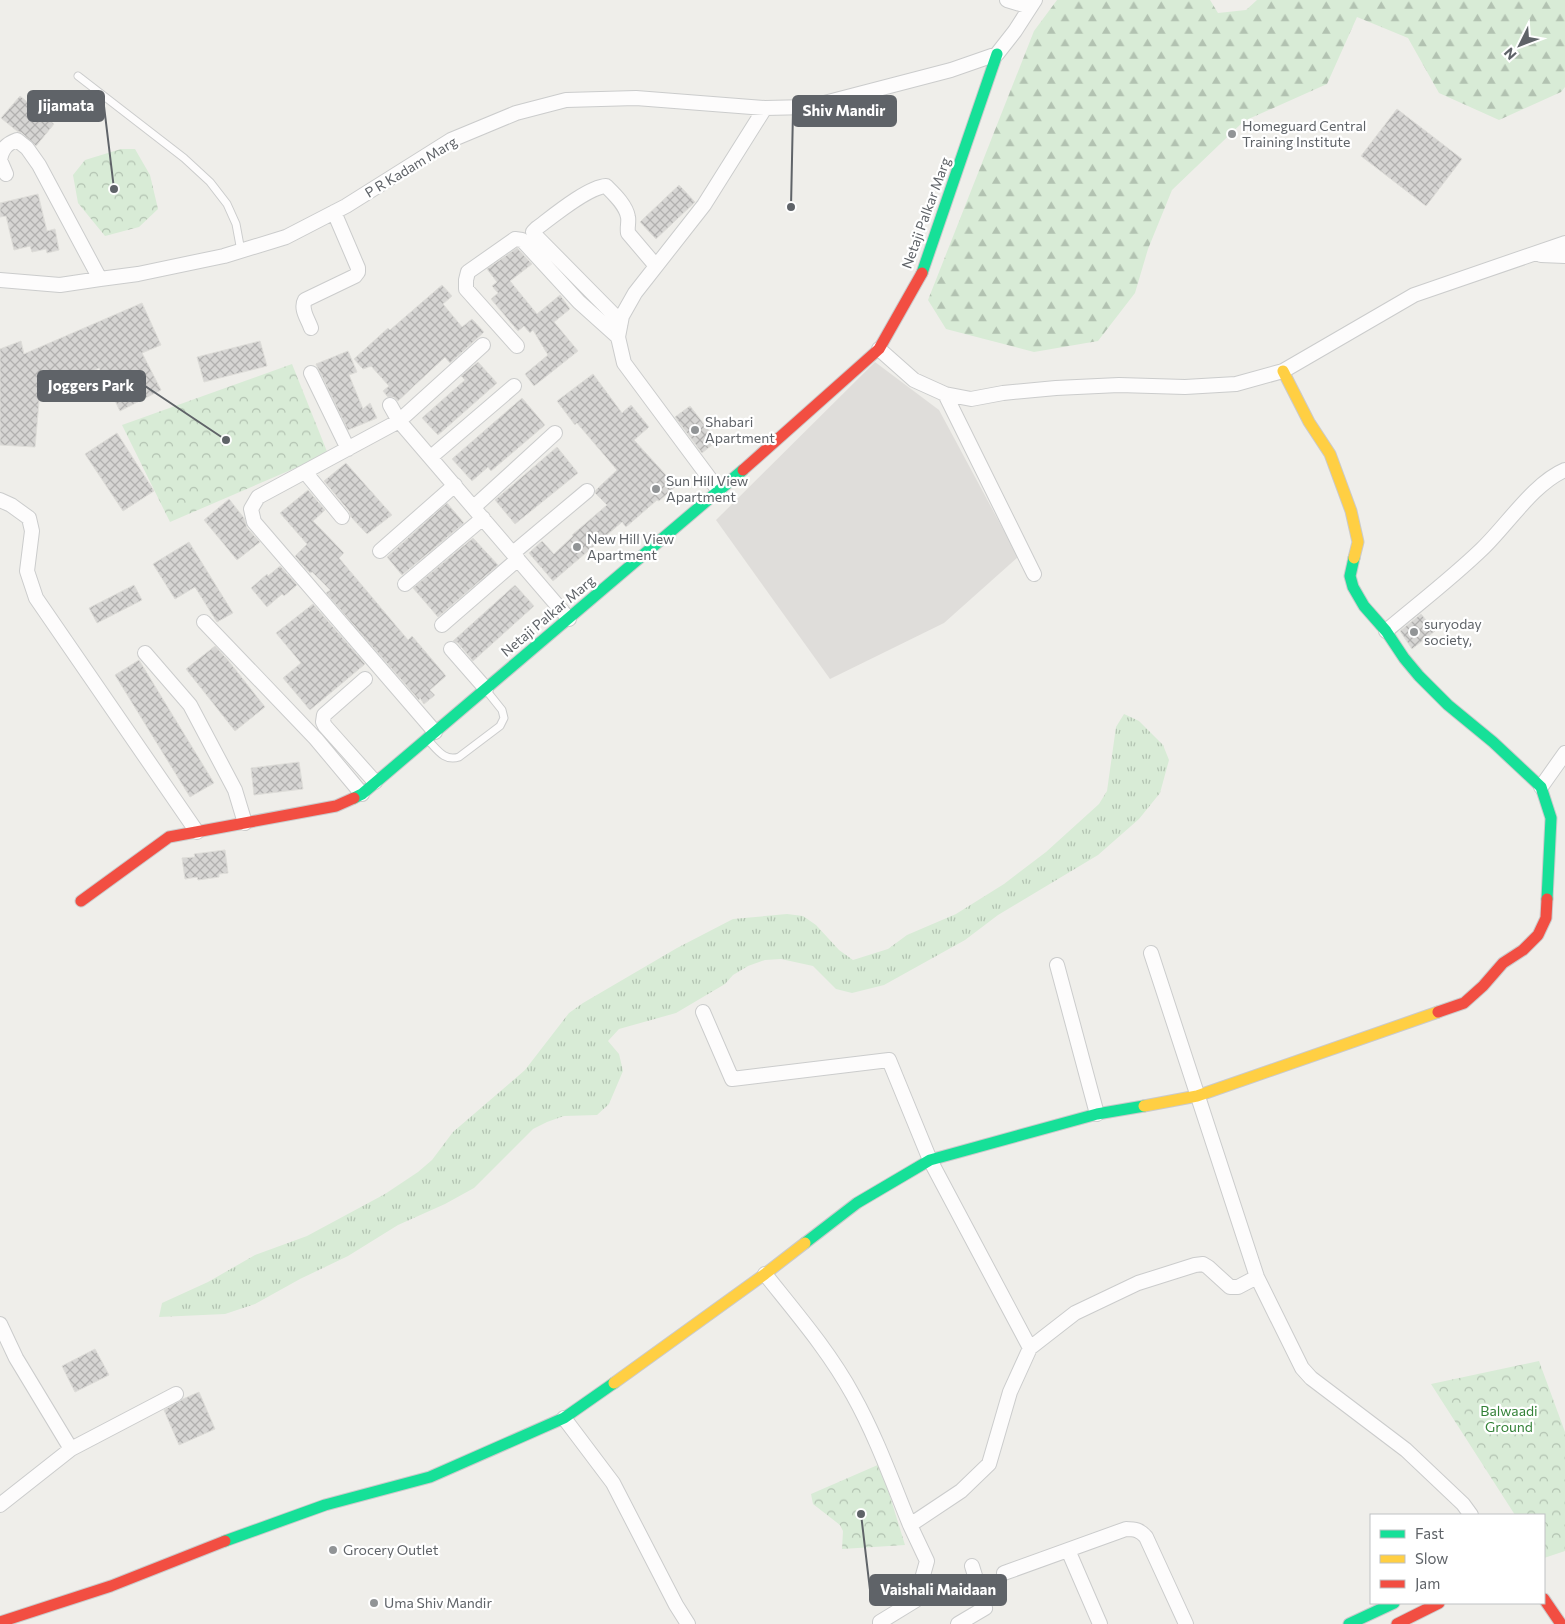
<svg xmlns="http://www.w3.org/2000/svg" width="1565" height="1624" font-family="Commissioner,sans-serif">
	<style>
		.industrial { fill: #dfddda }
		.grass { fill: url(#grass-tufts) }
		.forest { fill: url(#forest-firs) }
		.park { fill: url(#park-crowns) }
		.building { fill: url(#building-cross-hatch); stroke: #deddd9 }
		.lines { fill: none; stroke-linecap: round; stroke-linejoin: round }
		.lane-casing { stroke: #cbcccc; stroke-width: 9 }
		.street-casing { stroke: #cbcccc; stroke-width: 16 }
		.fast-casing { stroke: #cacacb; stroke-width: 13 }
		.slow-casing { stroke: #cacacb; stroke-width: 13 }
		.jam-casing { stroke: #cacacb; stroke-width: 13 }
		.lane { stroke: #fdfcfc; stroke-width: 7 }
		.street { stroke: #fdfcfc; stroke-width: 14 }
		.fast { stroke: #16e098; stroke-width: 11 }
		.slow { stroke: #ffcf43; stroke-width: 11 }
		.jam { stroke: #f24e42; stroke-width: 11 }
		.poi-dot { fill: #919496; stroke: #fff; stroke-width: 2 }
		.labels { text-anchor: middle; stroke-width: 4.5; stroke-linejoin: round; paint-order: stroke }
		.poi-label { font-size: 14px; fill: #5f6368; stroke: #fff; text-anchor: start }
		.street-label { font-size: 14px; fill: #5f6368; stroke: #fff }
		.park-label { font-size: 14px; fill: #348238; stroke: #fff }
		.leader { fill: none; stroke: #5f6368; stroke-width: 2 }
		.callout-dot { fill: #5f6368; stroke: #fff; stroke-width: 2 }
		.callout { fill: #5f6368; stroke: #5f6368; stroke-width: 2 }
		.callout-label { font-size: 15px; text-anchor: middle; font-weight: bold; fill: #fff }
	</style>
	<defs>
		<pattern id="grass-tufts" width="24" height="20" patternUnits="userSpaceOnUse" patternTransform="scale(1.25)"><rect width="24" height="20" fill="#d8ebd6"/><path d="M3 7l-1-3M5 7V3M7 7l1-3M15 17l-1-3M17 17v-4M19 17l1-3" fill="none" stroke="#b2c2b1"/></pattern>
		<pattern id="forest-firs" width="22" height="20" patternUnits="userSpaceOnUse" patternTransform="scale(1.25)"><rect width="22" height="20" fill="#d8ebd6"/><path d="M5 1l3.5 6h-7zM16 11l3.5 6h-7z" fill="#b2c2b1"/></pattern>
		<pattern id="park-crowns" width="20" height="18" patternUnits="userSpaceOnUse" patternTransform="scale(1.25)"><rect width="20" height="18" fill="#d8ebd6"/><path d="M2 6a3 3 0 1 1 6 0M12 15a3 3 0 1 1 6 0" fill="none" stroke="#b2c2b1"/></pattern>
		<pattern id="building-cross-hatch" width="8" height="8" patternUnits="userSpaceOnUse" patternTransform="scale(1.25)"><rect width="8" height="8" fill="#d6d5d3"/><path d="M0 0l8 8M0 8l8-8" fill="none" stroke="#b1b0af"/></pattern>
	</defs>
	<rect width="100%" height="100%" fill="#efeeea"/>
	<path class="industrial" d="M875 362 939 410 1018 557 944 623 830 679 716 520Z"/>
	<path class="grass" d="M1124 714 1139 721 1163 745 1169 760 1160 793 1139 819 1098 855 998 915 965 940 884 985 852 993 836 989 813 966 781 959 765 960 748 966 733 975 725 984 676 1013 619 1029 608 1041 619 1054 623 1071 609 1104 597 1115 564 1116 547 1122 533 1129 474 1188 445 1204 398 1225 348 1256 300 1279 255 1304 225 1314 159 1317 162 1303 208 1282 255 1255 307 1236 385 1194 418 1172 432 1160 453 1132 525 1070 569 1013 583 1003 677 948 733 919 787 914 803 916 816 925 839 950 853 960 888 949 907 935 956 914 1004 884 1046 852 1099 804 1107 791 1116 727Z"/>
	<path class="forest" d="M1057 0H1210L1218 13 1246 10 1257 0H1565V87L1561 92 1499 120 1439 93 1408 38 1357 17 1327 84 1244 121 1172 190 1148 249 1135 293 1098 341 1034 352 946 329 928 300 1034 31Z"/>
	<path class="park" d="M121 149H135L150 175 158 209 139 227 105 236 78 203 73 175 85 160Z
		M292 364 328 454 170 522 122 425Z
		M1539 1361 1565 1432V1551L1544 1558V1515H1515L1431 1384Z
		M880 1464 905 1545 842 1549 843 1531 840 1525 813 1504 811 1494Z"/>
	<path class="building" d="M20 96 54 124 36 146 22 133 17 131 1 118Z
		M1397 109 1462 159 1426 206 1361 156Z
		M679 185 695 202 656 239 640 222Z
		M38 194 47 231 55 229 59 250 47 253 46 249 32 252 30 246 14 250 6 216 0 217V203Z
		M517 248 532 264 510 281 537 314 560 295 570 309 554 322 578 351 534 386 525 374 548 355 533 330 530 333 524 326 518 331 491 299 498 293 492 286 497 282 487 269Z
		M442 285 452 296 443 304 462 327 472 319 484 332 450 363 445 357 398 401 394 397H388L383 391 389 386 371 366 363 369 354 359 388 328 390 330Z
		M142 303 161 345 142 353 161 390 120 411 99 368 60 386 58 382 40 390 35 447 0 445V349L21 341 24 354Z
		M260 341 267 366 204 382 197 357Z
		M348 351 357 372 349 375 363 409 370 403 377 418 348 430 316 364Z
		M478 362 497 383 438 435 422 418 465 380 461 376Z
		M593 374 622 413 631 405 649 427 634 440 676 486 659 501 657 500 626 527 622 522 553 581 529 553 542 541 554 554 573 536 572 535 607 505 595 493 596 490 617 470 577 423 575 425 557 401Z
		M522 398 545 425 491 471 488 467 472 481 452 459Z
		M690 406 717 441 702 453 675 417Z
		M117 433 154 491 123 511 85 454Z
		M557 447 578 473 515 524 495 500Z
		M346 463 392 515 367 534 351 517 349 511 324 481Z
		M308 490 325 510 313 521 344 553 339 558 408 640 412 636 446 676 430 690 435 695 424 704 420 698 419 700 326 593 330 590 312 572 310 573 295 556 307 544 280 513Z
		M229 499 244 518 247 528 260 542 237 560 204 520Z
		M447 503 464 523 402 575 387 557Z
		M473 538 498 565 438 617 413 588Z
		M189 542 233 613 217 622 195 587 175 599 153 564Z
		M280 566 297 585 284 596 282 594 267 607 251 588 267 574 268 576Z
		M134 585 142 600 97 623 89 608Z
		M515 585 534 606 473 661 458 643 453 641Z
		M313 604 365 664 310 710 283 678 301 663 276 633Z
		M1421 614 1435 631 1412 649 1400 631Z
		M215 646 227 659 265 707 235 731 186 669Z
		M139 660 214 783 190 797 115 675Z
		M299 762 303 789 254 795 251 768Z
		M225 850 228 873 219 874V877L198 880 197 877 185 879 182 858 195 857 194 854Z
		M95 1349 109 1375 75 1392 62 1366Z
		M199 1392 215 1429 179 1445 164 1410 183 1399Z"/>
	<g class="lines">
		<g class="lane-casing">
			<path id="lane" d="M78 76 184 158 210 182 227 204 236 224 241 251
				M427 739C437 749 444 762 459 757L500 726 504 718 502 710 486 690"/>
		</g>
		<g class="street-casing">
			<path id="street" d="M1007 0 1030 7
				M0 160C2 149 6 144 17 140L27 148 39 165 100 279
				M0 160 6 174
				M1541 255 1565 256
				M0 280 60 285 100 279 138 274 224 256 286 237 346 206 451 140 516 113 566 100 636 98 765 108 809 107 951 70 997 54 1015 31 1035 0
				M621 322 537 237 533 232 537 228C553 216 588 187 606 186 614 194 626 205 628 217 629 222 627 227 628 233L656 266
				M311 328C308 319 300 309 305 300L355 276 358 272V268L334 212
				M517 346 466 289V280L468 272 515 239 522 240 579 302 618 337
				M879 349 914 380 945 394 971 399 1003 393 1056 388 1119 385 1185 387 1236 384 1283 371 1414 295 1565 243
				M311 373 348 449
				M945 394 1034 574
				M390 405 399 421 483 345
				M431 457 514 386
				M305 472 342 517
				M719 491 624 363 618 337 622 316 635 293 704 205 765 108
				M0 500 11 505 29 518 32 531 27 571 36 598 197 832
				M474 507 555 433
				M380 551 455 485
				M513 553 587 491
				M405 584 483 518
				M204 622 316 739 362 794
				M442 625 518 559
				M1386 631C1418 604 1452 578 1482 549 1507 525 1534 483 1565 470
				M451 649 486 689
				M145 653 190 705 235 790 245 823
				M365 679 324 715 323 722 325 726 375 782
				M435 732 254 522 251 509 258 497 399 421 569 619
				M1541 787 1565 753
				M1151 953 1257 1277 1302 1368 1311 1378 1406 1450 1463 1504 1471 1515
				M1057 965 1097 1114
				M703 1012 732 1079 889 1060 930 1160 1030 1348
				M765 1274C796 1313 829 1351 853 1395 876 1436 892 1481 910 1525
				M0 1324 16 1358 71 1449
				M564 1418 613 1483 676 1605 688 1624
				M0 1505 71 1449 176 1394
				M1068 1550 1100 1624
				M1004 1573 1126 1529C1135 1529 1140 1530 1146 1537L1186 1624
				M880 1624V1622L916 1600 927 1561 910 1525 961 1491 989 1464 1010 1392 1030 1348 1075 1313 1138 1283 1195 1265 1203 1264 1208 1267 1230 1287H1238L1257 1277
				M958 1624 985 1608 972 1566"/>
		</g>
		<g class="fast-casing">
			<path id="fast" d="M922 273 997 54
				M1354 558 1350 576 1353 587 1364 606 1386 631 1404 658 1419 676 1448 705 1493 742 1541 787 1551 818 1547 899
				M354 798 362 794 743 470
				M805 1243 857 1203 930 1160 1097 1114 1144 1106
				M225 1541 325 1505 430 1477 564 1418 614 1383
				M1349 1624 1394 1603"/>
		</g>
		<g class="slow-casing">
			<path id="slow" d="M1283 371 1309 422 1330 454 1351 511 1358 542 1354 558
				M1144 1106 1197 1096 1438 1012
				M614 1383 765 1274 805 1243"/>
		</g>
		<g class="jam-casing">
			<path id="jam" d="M743 470 879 349 922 273
				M81 901 169 837 336 806 354 798
				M1438 1012 1464 1003 1483 986 1503 963 1523 950 1538 935 1546 918 1547 899
				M1544 1599 1561 1624
				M0 1622 111 1586 225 1541
				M1397 1624 1439 1603"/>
		</g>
		<use href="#lane" class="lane"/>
		<use href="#street" class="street"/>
		<use href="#fast" class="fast"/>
		<use href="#slow" class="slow"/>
		<use href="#jam" class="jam"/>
	</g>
	<g class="poi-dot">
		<circle cx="1232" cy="134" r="5"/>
		<circle cx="695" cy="430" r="5"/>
		<circle cx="656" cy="489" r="5"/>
		<circle cx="577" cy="547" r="5"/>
		<circle cx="1414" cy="632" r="5"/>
		<circle cx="333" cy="1550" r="5"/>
		<circle cx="374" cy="1603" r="5"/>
	</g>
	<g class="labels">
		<g class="poi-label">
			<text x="1242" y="131">Homeguard Central<tspan x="1242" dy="16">Training Institute</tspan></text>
			<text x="705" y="427">Shabari<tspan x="705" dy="16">Apartment</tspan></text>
			<text x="666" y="486">Sun Hill View<tspan x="666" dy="16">Apartment</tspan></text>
			<text x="587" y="544">New Hill View<tspan x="587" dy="16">Apartment</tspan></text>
			<text x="1424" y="629">suryoday<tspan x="1424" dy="16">society,</tspan></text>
			<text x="343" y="1555">Grocery Outlet</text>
			<text x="384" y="1608">Uma Shiv Mandir</text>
		</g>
		<g class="street-label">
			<text transform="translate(411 167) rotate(-31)" y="5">P R Kadam Marg</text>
			<text transform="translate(926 213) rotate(-70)" y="5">Netaji Palkar Marg</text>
			<text transform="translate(548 616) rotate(-40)" y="5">Netaji Palkar Marg</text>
		</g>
		<g class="park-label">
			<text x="1509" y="1416">Balwaadi<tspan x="1509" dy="16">Ground</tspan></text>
		</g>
	</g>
	<path class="leader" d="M114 189L104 106M791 207L793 111M226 440L145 386M861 1514L870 1590"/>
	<g class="callout-dot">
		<circle cx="114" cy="189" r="5"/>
		<circle cx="791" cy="207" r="5"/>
		<circle cx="226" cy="440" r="5"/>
		<circle cx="861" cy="1514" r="5"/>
	</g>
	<g class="callout">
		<rect x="28" y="91" width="76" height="30" rx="5"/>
		<rect x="793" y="96" width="103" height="30" rx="5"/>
		<rect x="38" y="371" width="107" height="30" rx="5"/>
		<rect x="870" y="1575" width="136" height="30" rx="5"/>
	</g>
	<g class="callout-label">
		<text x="66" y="111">Jijamata</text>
		<text x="844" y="116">Shiv Mandir</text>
		<text x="91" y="391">Joggers Park</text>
		<text x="938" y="1595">Vaishali Maidaan</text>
	</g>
	<rect x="1370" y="1514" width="175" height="90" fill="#ffffff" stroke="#bfc1c3"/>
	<rect x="1380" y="1530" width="25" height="8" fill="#16e098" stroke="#bfc1c3"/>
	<text x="1415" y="1539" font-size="15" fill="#5f6368">Fast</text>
	<rect x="1380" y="1555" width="25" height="8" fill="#ffcf43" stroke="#bfc1c3"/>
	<text x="1415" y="1564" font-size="15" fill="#5f6368">Slow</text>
	<rect x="1380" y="1580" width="25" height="8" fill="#f24e42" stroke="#bfc1c3"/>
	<text x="1415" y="1589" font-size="15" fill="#5f6368">Jam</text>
	<g transform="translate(1520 45) rotate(228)" stroke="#ffffff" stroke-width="4" paint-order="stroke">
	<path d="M0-4L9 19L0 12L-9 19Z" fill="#5f6368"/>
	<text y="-8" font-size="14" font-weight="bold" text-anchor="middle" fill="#5f6368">N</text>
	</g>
</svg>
